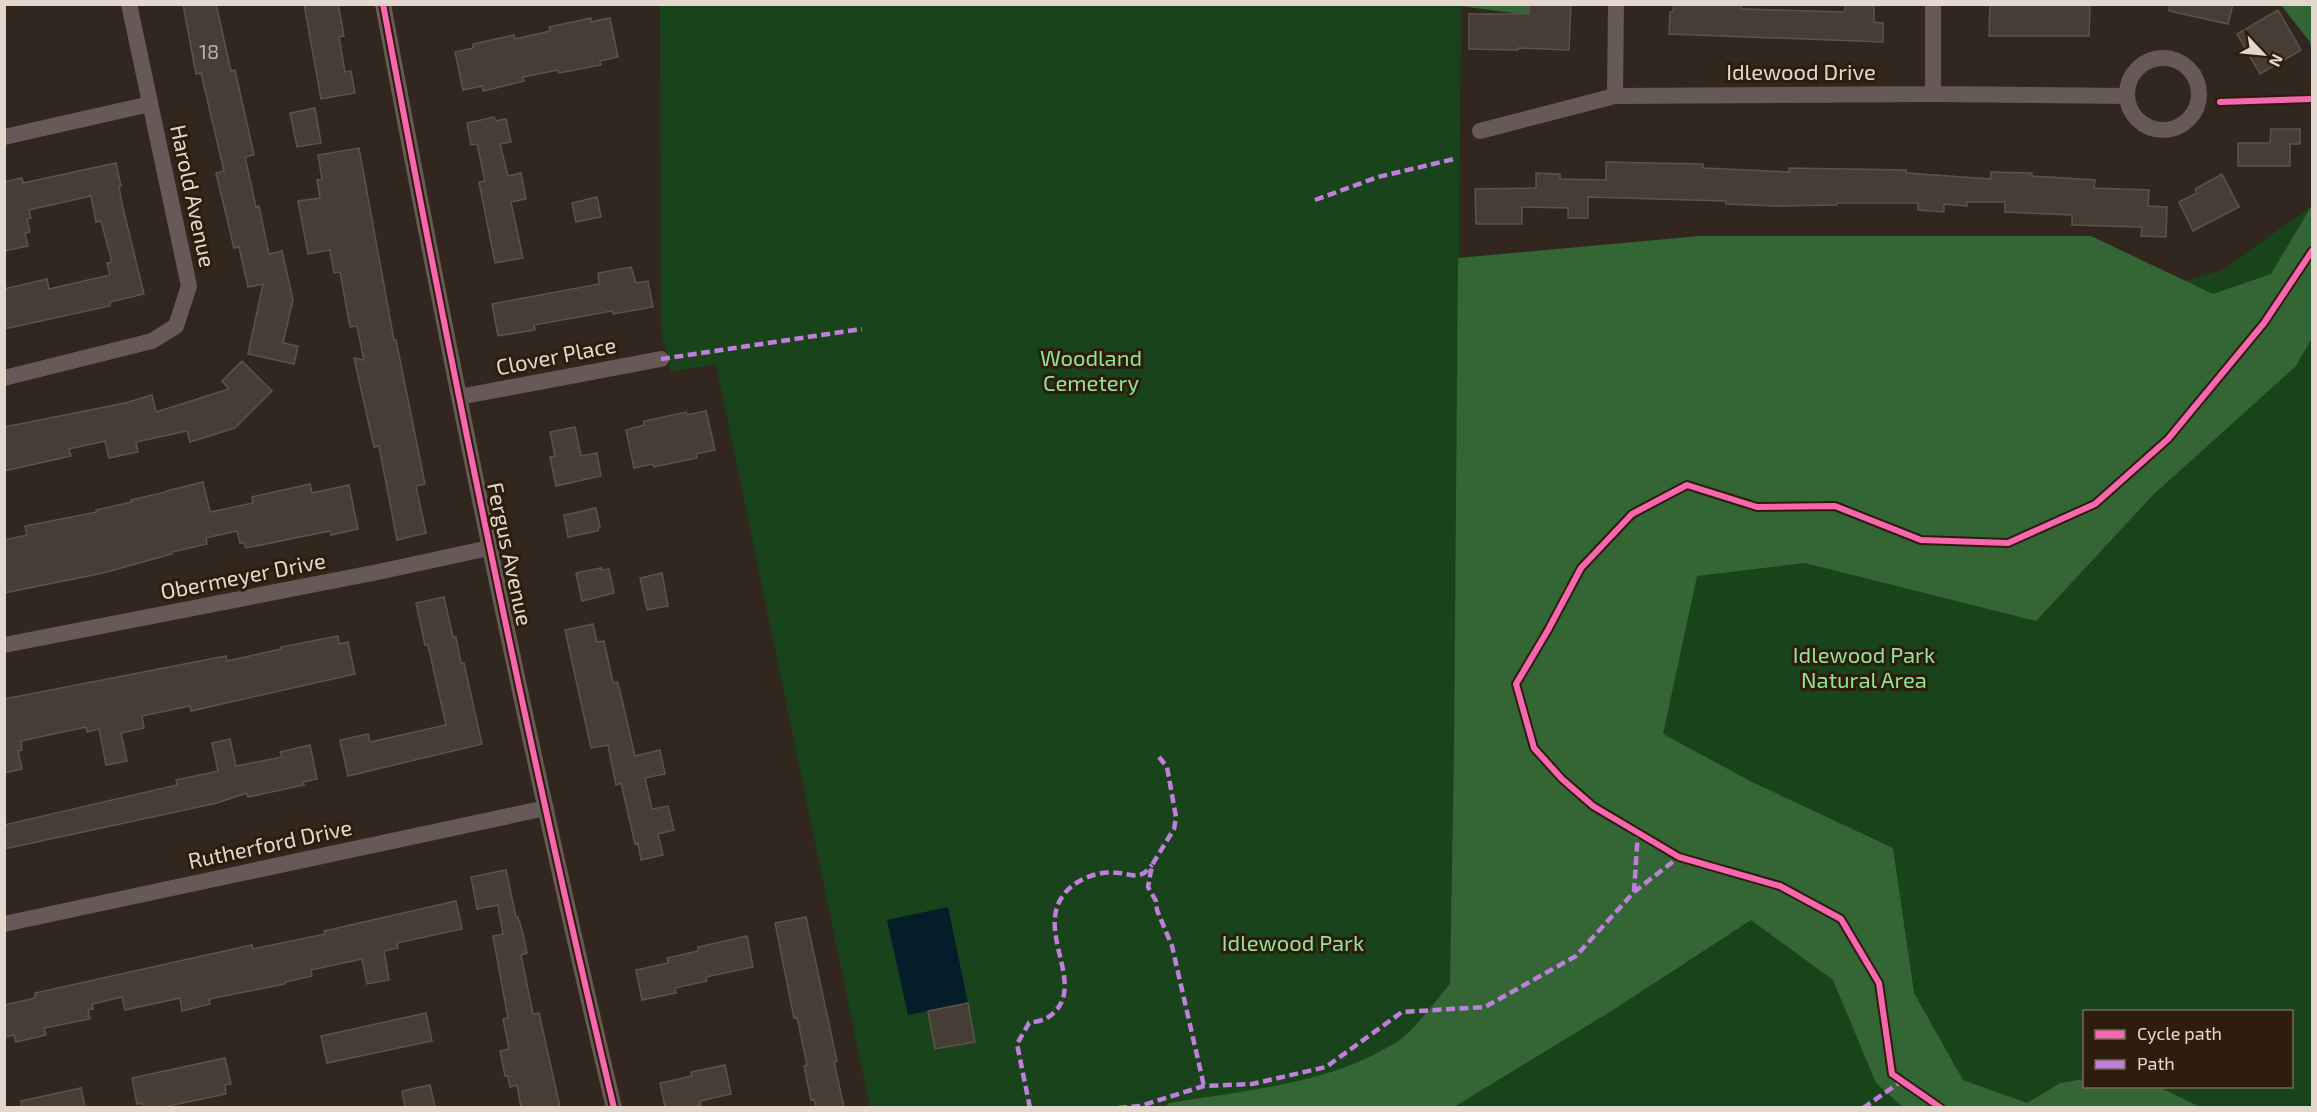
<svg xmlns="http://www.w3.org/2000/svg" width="2317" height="1112" font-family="'Exo 2',sans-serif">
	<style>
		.green { fill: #19441b; fill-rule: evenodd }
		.forest { fill: #336634 }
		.water { fill: #051c29 }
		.building { fill: #463d37; stroke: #5c534c; stroke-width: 1.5 }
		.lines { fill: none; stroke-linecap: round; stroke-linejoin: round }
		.minor { stroke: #665958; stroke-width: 16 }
		.quiet { stroke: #c07fdc; stroke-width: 4.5; stroke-dasharray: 9 4.5; stroke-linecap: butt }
		.cycleway-casing { stroke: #2e1d0d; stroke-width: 10 }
		.cycleway { stroke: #f766af; stroke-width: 6 }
		.labels { text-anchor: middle; stroke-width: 6; stroke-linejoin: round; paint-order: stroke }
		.number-label { font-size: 20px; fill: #bcb1a8 }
		.street-label { font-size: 22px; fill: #e4d8ce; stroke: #2e1d0d }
		.park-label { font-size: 22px; fill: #91e593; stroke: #2e1d0d }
	</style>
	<rect width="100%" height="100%" fill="#31271f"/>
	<path class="green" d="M660 5H1461L1459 258 2160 288 2222 270 2312 206V1107H870L716 364 671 372 661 330ZM2084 1012H2292V1086H2084Z"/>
	<path class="forest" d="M1453 5H1536V16Z
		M2281 5H2312V55L2310 42Z
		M2312 205V338L2296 366 2154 494 2036 621 1805 563 1697 576 1663 734 1752 782 1893 848 1914 993 1963 1080 2027 1103 2060 1083 2084 1079V1086L2159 1087 2200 1107H1903L1876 1083 1833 980 1751 920 1613 1010 1454 1107H1165L1169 1103C1247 1090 1334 1084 1401 1039 1414 1030 1438 998 1450 984L1454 752 1458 258 1700 236H2091L2213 294 2271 274Z"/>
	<path class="water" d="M948 907 968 1003 908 1015 887 920Z"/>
	<path class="building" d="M183 4H216L231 71 235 70 254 155 245 157 256 207 259 206 269 254 282 251 293 300 283 343 298 346 294 364 248 354 263 284 248 287 239 247 234 248 216 173 224 171 201 73 196 74Z
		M304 4H338L344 36 339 37 345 72 351 71 355 93 321 99Z
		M1529 4H1571L1569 50 1518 48V50L1469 49V14H1529Z
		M1674 4H1741V9L1845 12V4H1874V22L1883 23V42L1669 34 1670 12H1673Z
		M1990 4H2090L2089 36H1989Z
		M2170 4H2233L2228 24 2169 11Z
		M2278 10 2301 50 2260 74 2237 34Z
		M591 18V22L610 18 618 57 600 61 601 65 559 73 558 70 523 77 524 81 483 91 482 86 463 90 455 52 473 48V44L514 35 515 39 550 31 549 27Z
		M315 108 321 143 297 147 290 113Z
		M494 117 496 121 506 119 511 142 500 144 508 176 521 173 526 199 511 202 523 258 495 263 479 182 485 181 477 144 471 145 467 123Z
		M2271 129H2300V144H2290V166H2238V143H2270Z
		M359 148 394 340H396L425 484 416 486 426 533 397 540 379 446 374 447 354 358 364 360 357 326 350 327 340 272 334 273 330 250 308 254 298 201 320 198 317 180 322 179 318 155Z
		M1606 162 1703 164V168L1789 172V168L1906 170V173L1991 179V172L2032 173V176L2095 180 2094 188 2149 190 2148 206 2167 207 2166 237 2141 236 2142 227 2072 225V215L2005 212V202H1967V206L1944 204V212L1918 210V203H1837V205L1775 206 1726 204V201L1588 197V218H1568V208L1522 207V224H1476L1475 189 1536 188V173L1560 174V179L1606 180Z
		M116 163 121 186H119L122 204 144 294 110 302V306L4 329V289L47 279 49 289 110 275 107 263 112 262 101 221 96 222 91 196 29 210 31 218 27 219 30 232 25 233 28 246 4 251V182L22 178 23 183Z
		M2222 174 2239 207 2193 231 2179 202 2197 193 2195 189Z
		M597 197 601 217 576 222 572 203Z
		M631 267 636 283 648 281 653 307 613 314 612 311 534 325 535 330 498 336 492 304 599 284 598 273Z
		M242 361 272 391 235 428 190 442 187 431 136 442 138 452 109 458 105 441 69 449 71 456 4 471V427L125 403 152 395 156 412 229 389 222 381Z
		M706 411 715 450 696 454 697 458 654 467 653 464 634 468 626 430 644 425V421L686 412 687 415Z
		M575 427 581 456 597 453 601 476 556 486 550 457 555 456 550 432Z
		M203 482 210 512 253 503 252 497 310 484 312 493 349 485 358 529 331 535 330 531 246 548 244 543H240L237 531 206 538 207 544 172 552V554L103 573 4 593V540L27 535 25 526 97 512 96 510 132 502 131 500 166 492V491Z
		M596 508 600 527 598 528V531L568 537 564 515Z
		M601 568V570L609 569 614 593 582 601 576 573Z
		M662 573 668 606 647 610 640 578Z
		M444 597 453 637H456L461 663H464L482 744 348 776 340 740 368 734 370 742 446 725 428 645H425L416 603Z
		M593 624 597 642 604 641 613 683 617 682 619 687 635 756 660 750 665 774 645 778 652 809 668 806 674 830 658 834 663 855 641 860 638 843 635 844 621 783 616 785 608 745 591 748 565 630Z
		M338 636 339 644 348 642 355 674 191 711 190 706 142 716 144 728 121 733 127 761 106 765 99 729 87 732 86 727 21 741 22 750 18 751 22 769 4 773V699L226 656 227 661 281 649V647Z
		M230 739 236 766 282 757 280 752 310 745 317 779 303 782 304 785 248 797 247 793 217 803 4 849V825L177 785 176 780 218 771 212 743Z
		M506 870 516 917H518L522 930 527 953 521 955 533 1014 539 1013 560 1107H521L517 1085 510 1087 508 1076H505L500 1051 509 1049 503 1019 508 1018 493 936 503 934 498 905 477 909 471 877Z
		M456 901 462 929 397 943 398 948 384 951 389 980 367 984 362 959 311 970 312 976 285 982V984L209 999 210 1004 182 1011 180 998 125 1010 122 997 92 1004 93 1009 88 1010 90 1019 44 1028 46 1035 16 1042 14 1035 4 1037V1005L35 998V993L252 945 253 949 325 934 324 931Z
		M806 917 837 1061 834 1062 844 1107H816L814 1099 811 1100 804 1066 807 1065 797 1017 794 1018 775 923Z
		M747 936 753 967 706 977 707 981 675 988 676 993 642 1000 636 970 668 963 667 958 698 951V947Z
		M968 1003 975 1042 935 1049 928 1011Z
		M426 1013 432 1041 327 1063 321 1036Z
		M225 1058 231 1084 225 1085 226 1094 164 1107H143L142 1103 137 1104 132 1078Z
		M725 1065 731 1094 700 1101 701 1105 691 1107H665L660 1083 692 1076 691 1072Z
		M430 1085 435 1107H405L402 1091Z
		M81 1088 85 1107H22L21 1101Z"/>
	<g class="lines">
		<path class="minor" d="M383 4C452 374 527 742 614 1108
			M2127 94a36 36 0 1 1 72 0a36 36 0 1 1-72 0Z
			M1933 94V4
			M1615 96 1616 4
			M1480 131 1615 96 1933 94 2127 96
			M4 137 150 104
			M4 378 152 341 176 326 189 286 129 4
			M459 397 661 359
			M4 645 378 572 489 548
			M4 924 546 808"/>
		<path class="quiet" d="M1315 200 1378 177 1454 159
			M661 359 862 329
			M1159 757 1167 767 1176 817 1174 829 1152 865 1148 887 1156 901 1157 910 1172 946 1204 1086
			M1634 892 1638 831
			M1030 1108 1017 1044 1029 1023C1034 1022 1042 1021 1047 1018 1091 990 1036 936 1062 897 1074 879 1099 870 1119 873 1126 873 1135 878 1142 874 1146 873 1149 868 1152 865
			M1118 1108 1140 1106 1204 1086 1252 1084 1326 1067 1402 1012 1485 1007 1576 956 1634 892 1679 857
			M1863 1108 1902 1081"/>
		<g class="cycleway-casing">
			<path id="cycleway" d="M383 4C452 374 527 742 614 1108
				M2220 102 2312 99
				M1941 1108 1892 1074 1879 983 1841 919 1780 886 1679 857 1593 806 1562 779 1534 748 1516 684 1548 630 1581 568 1632 514 1687 485 1757 507 1835 506 1921 540 2008 543 2095 504 2168 439 2264 323 2312 251"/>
		</g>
		<use href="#cycleway" class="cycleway"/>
	</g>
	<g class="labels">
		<g class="number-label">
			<text x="209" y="59">18</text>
		</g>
		<g class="street-label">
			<text x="1801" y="80">Idlewood Drive</text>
			<text transform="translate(193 196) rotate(78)" y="8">Harold Avenue</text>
			<text transform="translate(556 356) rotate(-11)" y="8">Clover Place</text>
			<text transform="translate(510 554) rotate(78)" y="8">Fergus Avenue</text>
			<text transform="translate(243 576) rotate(-11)" y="8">Obermeyer Drive</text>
			<text transform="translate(270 844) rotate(-12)" y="8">Rutherford Drive</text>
		</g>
		<g class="park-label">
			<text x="1091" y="366">Woodland<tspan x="1091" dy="25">Cemetery</tspan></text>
			<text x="1864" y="663">Idlewood Park<tspan x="1864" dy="25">Natural Area</tspan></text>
			<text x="1293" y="951">Idlewood Park</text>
		</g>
	</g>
	<rect width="2317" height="1112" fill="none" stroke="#e4d8ce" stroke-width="12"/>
	<rect x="2083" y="1010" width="210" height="78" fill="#2e1d0d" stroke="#77685a" stroke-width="1.5"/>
	<rect x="2095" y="1030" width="30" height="9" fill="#f766af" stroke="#77685a" stroke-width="1.5"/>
	<text x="2137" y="1040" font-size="18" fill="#e4d8ce">Cycle path</text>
	<rect x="2095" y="1060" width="30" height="9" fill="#c07fdc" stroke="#77685a" stroke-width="1.5"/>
	<text x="2137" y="1070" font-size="18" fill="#e4d8ce">Path</text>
	<g transform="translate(2263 54) rotate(116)" stroke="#2e1d0d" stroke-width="4.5" paint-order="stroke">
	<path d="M0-4.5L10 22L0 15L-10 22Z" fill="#e4d8ce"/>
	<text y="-9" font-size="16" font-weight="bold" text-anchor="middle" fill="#e4d8ce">N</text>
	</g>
</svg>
